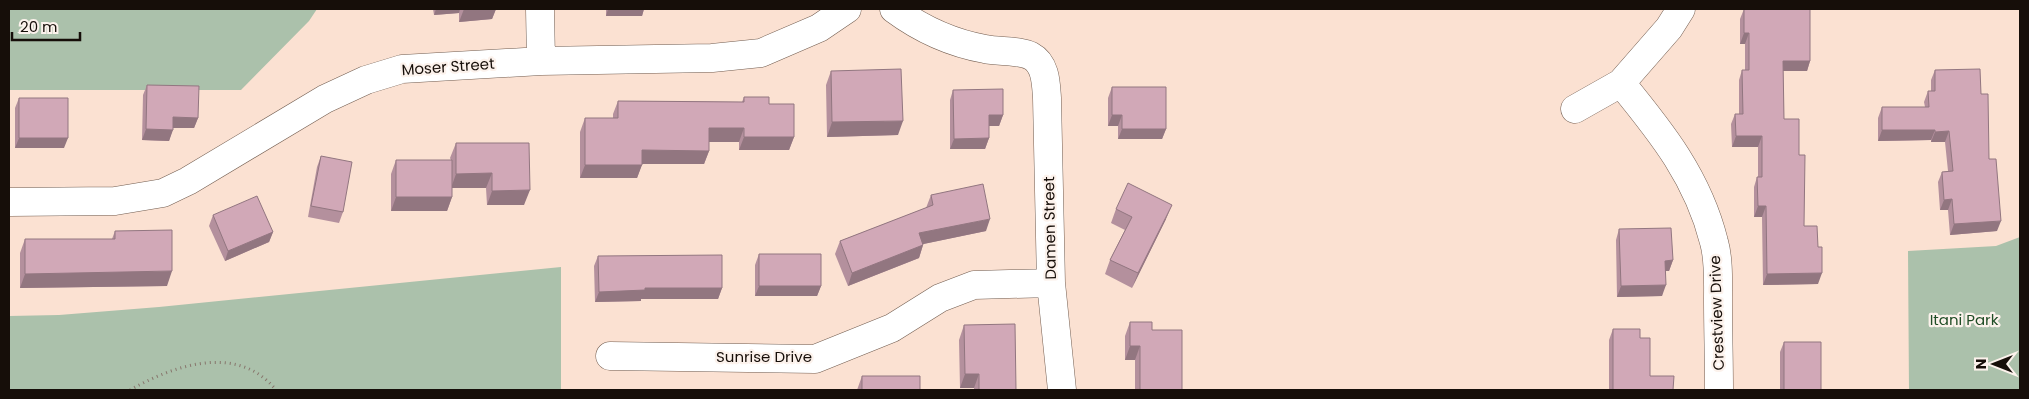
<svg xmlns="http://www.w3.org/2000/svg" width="2029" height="399" font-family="Poppins,sans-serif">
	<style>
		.green { fill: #abc1ab }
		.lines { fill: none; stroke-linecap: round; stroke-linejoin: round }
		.minor-casing { stroke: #725d50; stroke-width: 29 }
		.path { stroke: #87766c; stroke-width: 3; stroke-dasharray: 1 4; stroke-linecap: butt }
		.minor { stroke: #fff; stroke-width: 28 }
		.wall { fill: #b4909d }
		.shaded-wall { fill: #927680 }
		.building { fill: #d1a8b7; stroke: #927680 }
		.labels { text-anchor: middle; stroke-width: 4.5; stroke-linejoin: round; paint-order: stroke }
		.street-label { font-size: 15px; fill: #160e09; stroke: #fcf2ec }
		.park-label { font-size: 15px; fill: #204d26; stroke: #fcf2ec }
	</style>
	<rect width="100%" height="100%" fill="#fbe1d2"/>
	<path class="green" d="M9 9H317L309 21 241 90H9Z
		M2020 237V390H1909L1908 251 1996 246Z
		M561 267V390H9V316L59 315 159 307Z"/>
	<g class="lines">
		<g class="minor-casing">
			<path id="minor" d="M540 9 541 61
				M894 9C921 29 952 43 985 49 999 52 1019 50 1031 56 1046 64 1046 84 1047 98L1051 283 1062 390
				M1621 83C1662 133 1698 178 1714 242 1719 260 1718 280 1718 299 1718 329 1719 360 1719 390
				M1575 109 1621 83 1669 28 1681 9
				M9 202 115 201 163 193 188 181 325 99 366 80 402 69 541 61 712 58 761 53 819 28 847 9
				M610 356 815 359 892 328 940 298 974 285 1051 283"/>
		</g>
		<path class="path" d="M130 390C174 365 238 343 276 390"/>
		<use href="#minor" class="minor"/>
	</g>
	<path class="wall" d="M433 9H496L492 19 459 22V13L434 15Z
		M606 9H644L642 16H606Z
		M1744 9 1810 61 1807 71H1783L1784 119 1799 155 1804 226 1818 284 1763 285 1762 217H1754V187L1757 177H1758V147H1732L1731 124 1735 114H1739V80L1742 70H1745V44H1740V19Z
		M1935 70 1981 94 1989 159 1997 231 1950 235 1948 210H1940L1938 182 1942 172 1948 171 1945 142H1931V140L1878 141V118L1882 107H1925L1924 102 1928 91H1931V80Z
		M831 71 898 135 827 137 826 85Z
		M147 85 198 118 194 128H173L169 141 142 140 143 95Z
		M1112 87 1166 129 1162 139H1118V126H1108V98Z
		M953 90 1003 115 999 126H989V138L985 149H950V100Z
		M744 97 769 104 794 137 789 150H739V142H709V151L704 164H642L637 178H580V132L585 118H613V114L618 101 742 102Z
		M19 98 64 148H15V108Z
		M456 143H529L524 205H487L486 188H452V197L447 211H391V174L396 160H451L450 158Z
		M321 156 343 212 339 223 308 217 317 167Z
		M931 195 986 231 923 244V245L919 258 848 286 835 254 840 241 926 208Z
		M1116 209 1166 219 1132 288 1105 274 1110 260 1125 230 1111 223Z
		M213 215 273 232 269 242 225 261 209 226Z
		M1619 229 1673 260 1669 271H1665L1662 296 1617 297 1616 240Z
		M115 231 167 286 20 288V253L25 239H112Z
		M759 254 821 286 817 296H755V265Z
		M598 256 722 288 718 299H641V301L595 302 594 266Z
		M1130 322 1152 330 1182 390H1135V360H1125V336Z
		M964 325 1016 390H974V388H960L959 340Z
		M1613 329 1640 338 1650 376 1673 390H1609V340Z
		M1784 342 1821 390H1780V352Z
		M862 376 920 390H857Z"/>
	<path class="shaded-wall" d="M436 9H460L459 13 434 15Z
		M464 9H496L492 19 459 22Z
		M608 9H644L642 16H606Z
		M1744 33H1749L1745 44H1740Z
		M1783 61H1810L1807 71H1779Z
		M989 115H1003L999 126H985Z
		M1112 115H1122L1118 126H1108Z
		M173 117 198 118 194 128H170Z
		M903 121 898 135 827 137 832 122Z
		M709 128H744L739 142H704Z
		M146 129 173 130 169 141 142 140Z
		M1122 129H1166L1162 139H1118Z
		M1882 130H1935L1931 140 1878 141Z
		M1949 131 1945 142H1931L1935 132Z
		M1736 136H1762L1758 147H1732Z
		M744 137H794L789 150H739Z
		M19 138H68L64 148H15Z
		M989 138 985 149H950L954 139Z
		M642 150 709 151 704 164H637Z
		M585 165H642L637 178H580Z
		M492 173 486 188H451L456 174Z
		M530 190 524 205H487L492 191Z
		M396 197H452L447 211H391Z
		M1952 199 1948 210H1940L1944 200Z
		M1172 205 1166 219 1132 288 1138 273Z
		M1758 206H1766L1762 217H1754Z
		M990 219 986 231 914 246 919 233Z
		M2001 221 1997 231 1950 235 1954 224Z
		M273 232 269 242 225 261 228 251Z
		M923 245 919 258 848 286 852 273Z
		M1673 260 1669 271H1661L1665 261Z
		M172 271 167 286 20 288 25 274Z
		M1822 273 1818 284 1763 285 1767 274Z
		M1666 285 1662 296 1617 297 1621 286Z
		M759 286H821L817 296H755Z
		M645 288H722L718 299H641V301L595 302 599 292Z
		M1130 346H1140L1135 360H1125Z
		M965 374H979L974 388H960Z"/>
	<path class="building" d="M1744 9H1810V61H1783L1784 119H1799V155H1805L1804 226H1817L1818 247H1822V273L1767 274 1766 206H1758L1757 177H1762V136H1736L1735 114H1743L1742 70H1749V33H1744Z
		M901 69 903 121 832 122 831 71Z
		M1980 69 1981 94H1988L1989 159H1996L2001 221 1954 224 1952 199 1944 200 1942 172 1953 171 1949 131 1935 132V130H1882V107H1929L1928 91H1935V70Z
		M147 85 199 86 198 118 173 117V130L146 129Z
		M1112 87H1166V129H1122V115H1112Z
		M1003 89V115H989V138L954 139 953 90Z
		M744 97H769V104H794V137H744V128H709V151L642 150V165H585V118H618V101L744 102Z
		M19 98H68V138H19Z
		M456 143H529L530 190 492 191V173L456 174Z
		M321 156 352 162 343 212 311 206Z
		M396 160H452V197H396Z
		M1128 183 1172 205 1138 273 1110 260 1132 217 1116 209Z
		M983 184 990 219 919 233 923 245 852 273 840 241 933 205 931 195Z
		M257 196 273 232 228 251 213 215Z
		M1671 228 1673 260 1665 261 1666 285 1621 286 1619 229Z
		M172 230V271L25 274V239H115V231Z
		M759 254H821V286H759Z
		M722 255V288H645V290L599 292 598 256Z
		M1130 322H1152V330H1182V390H1140V346H1130Z
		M1015 324 1016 390H979V374H965L964 325Z
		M1613 329H1640V338H1650V376H1674L1673 390H1613Z
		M1784 342H1821V390H1784Z
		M862 376H920V390H829H862Z"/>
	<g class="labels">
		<g class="street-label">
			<text transform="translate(448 67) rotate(-4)" y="5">Moser Street</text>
			<text transform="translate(1050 228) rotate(-91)" y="5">Damen Street</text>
			<text transform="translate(1717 313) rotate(-92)" y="5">Crestview Drive</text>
			<text x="764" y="362">Sunrise Drive</text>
		</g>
		<g class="park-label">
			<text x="1964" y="325">Itani Park</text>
		</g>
	</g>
	<rect width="2029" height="399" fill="none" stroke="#160e09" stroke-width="20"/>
	<g transform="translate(1994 364) rotate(270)" stroke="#fcf2ec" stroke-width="4" paint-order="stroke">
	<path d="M0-4L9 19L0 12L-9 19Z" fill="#160e09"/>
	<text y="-8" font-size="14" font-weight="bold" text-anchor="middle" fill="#160e09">N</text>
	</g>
	<path d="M12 32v8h68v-8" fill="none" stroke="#160e09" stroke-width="2.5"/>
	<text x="20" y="32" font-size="15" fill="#160e09" stroke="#fcf2ec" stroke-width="4" paint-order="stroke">20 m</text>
</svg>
